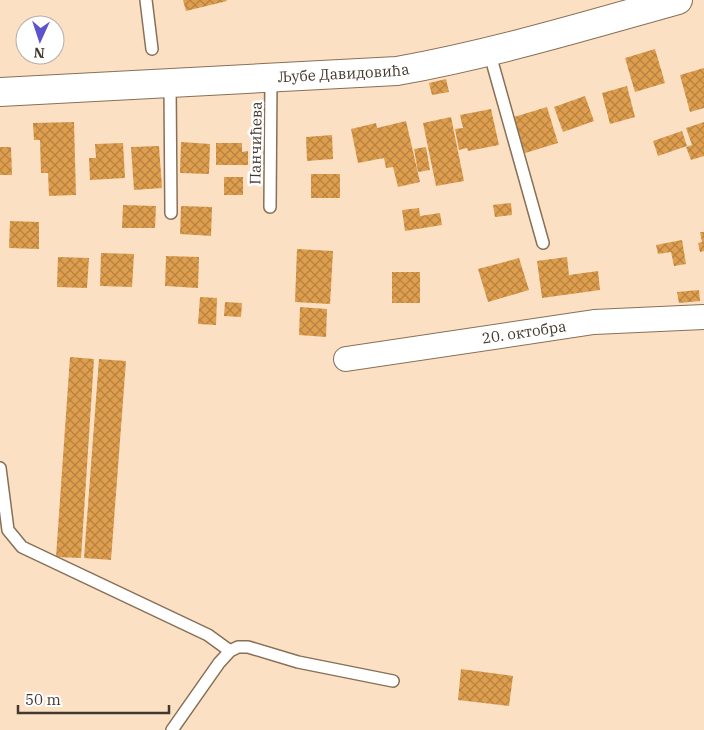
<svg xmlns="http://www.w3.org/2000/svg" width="704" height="730" font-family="'IBM Plex Serif',serif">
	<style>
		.building { fill: url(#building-cross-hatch) }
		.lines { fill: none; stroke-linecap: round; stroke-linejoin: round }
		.service-casing { stroke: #887056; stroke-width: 14 }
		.minor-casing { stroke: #887056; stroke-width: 26 }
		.secondary-casing { stroke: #887056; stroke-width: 30 }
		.service { stroke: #fff; stroke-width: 11 }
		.minor { stroke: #fff; stroke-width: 24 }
		.secondary { stroke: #fff; stroke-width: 28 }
		.labels { text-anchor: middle; stroke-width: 5; stroke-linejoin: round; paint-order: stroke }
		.street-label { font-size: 15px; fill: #43382d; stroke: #fff }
	</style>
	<defs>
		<pattern id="building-cross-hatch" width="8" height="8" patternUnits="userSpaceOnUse" patternTransform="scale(1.25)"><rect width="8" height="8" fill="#df9e4e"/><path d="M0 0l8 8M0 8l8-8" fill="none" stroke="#b68241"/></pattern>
	</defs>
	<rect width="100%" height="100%" fill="#fbe0c3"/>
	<path class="building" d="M183 0H226L227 1 186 11Z
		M655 49 665 83 635 92 625 58Z
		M704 68V108L690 112 680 75Z
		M446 79 449 92 432 95 429 83Z
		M627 86 635 117 610 124 602 93Z
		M585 96 594 121 563 132 554 107Z
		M547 107 558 143 525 153 514 117Z
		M491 109 499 145 468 151 467 148 459 150 455 129 463 128 460 115Z
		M451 117 464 181 436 186 423 123Z
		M406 121 420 182 398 187 393 167 386 168 384 158 358 163 351 129 376 123 377 128Z
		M74 122 76 195 49 196 48 173H41L40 140H34L33 123Z
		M704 122V156L691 160 686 147 692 145 686 128Z
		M682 131 687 146 658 156 653 141Z
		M332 135 333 159 307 161 306 137Z
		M181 142 210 144 209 174 180 173Z
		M123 143 125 178 90 180 89 158H96L95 144Z
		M216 143H242V152L248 151V165H216Z
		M159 146 162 188 134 190 131 147Z
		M0 147H11L12 175H0Z
		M426 147 430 170 418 172 414 149Z
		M311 174H340V198H311Z
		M224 177H243V195H224Z
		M511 203 512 215 495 217 493 205Z
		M123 205 156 206 155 228H122Z
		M181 206 212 207 211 236 180 234Z
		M419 208 420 216 440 213 442 225 405 231 402 210Z
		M10 221 39 222V249L9 248Z
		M700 232H704V251L700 252 698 243 702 242Z
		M682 240 686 264 674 266 671 252 658 254 656 245Z
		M297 249 333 251 330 304 295 302Z
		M101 253 134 254 132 287 100 286Z
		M166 256 199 257 198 288 165 286Z
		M58 257 89 258 87 288 57 287Z
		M567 257 569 275 598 271 600 290 542 298 537 261Z
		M519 258 529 290 488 302 478 269Z
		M392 272H420V303H392Z
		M699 290 700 301 679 303 677 292Z
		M200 297 217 298 216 325 198 324Z
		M225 302 242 303 241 317 224 316Z
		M300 307 327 309 326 337 299 335Z
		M70 357 94 359 81 558 56 557Z
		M99 359 126 361 111 560 84 558Z
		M461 669 513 676 509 706 458 700Z"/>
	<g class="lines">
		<g class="service-casing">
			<path id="service" d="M146 0 152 49
				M489 51 543 243
				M170 83 171 213
				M270 207 271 78
				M0 468 8 530 22 547 208 635 230 651
				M172 730 219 663 230 651 238 647H248L298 662 393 681"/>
		</g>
		<g class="minor-casing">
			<g id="minor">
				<path id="s1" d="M346 359 594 322 704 317"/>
			</g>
		</g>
		<g class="secondary-casing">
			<g id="secondary">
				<path id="s2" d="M0 92 397 71C492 54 585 26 678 0"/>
			</g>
		</g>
		<use href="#service" class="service"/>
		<use href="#minor" class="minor"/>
		<use href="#secondary" class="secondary"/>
	</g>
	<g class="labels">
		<g class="street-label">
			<text dy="5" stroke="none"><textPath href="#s2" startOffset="344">Љубе Давидовића</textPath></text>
			<text transform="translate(256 143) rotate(-89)" y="5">Панчићева</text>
			<text dy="5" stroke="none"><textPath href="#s1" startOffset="180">20. октобра</textPath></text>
		</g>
	</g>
	<g transform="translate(40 40) rotate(183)"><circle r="24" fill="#ffffff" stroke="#b4afab"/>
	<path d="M0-4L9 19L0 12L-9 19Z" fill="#5d54cc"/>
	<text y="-8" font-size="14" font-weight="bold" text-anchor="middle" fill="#43382d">N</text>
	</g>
	<path d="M18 705v8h151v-8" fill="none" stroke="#43382d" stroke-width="2.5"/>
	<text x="25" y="705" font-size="15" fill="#43382d" stroke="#ffffff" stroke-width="4" paint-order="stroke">50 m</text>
</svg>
